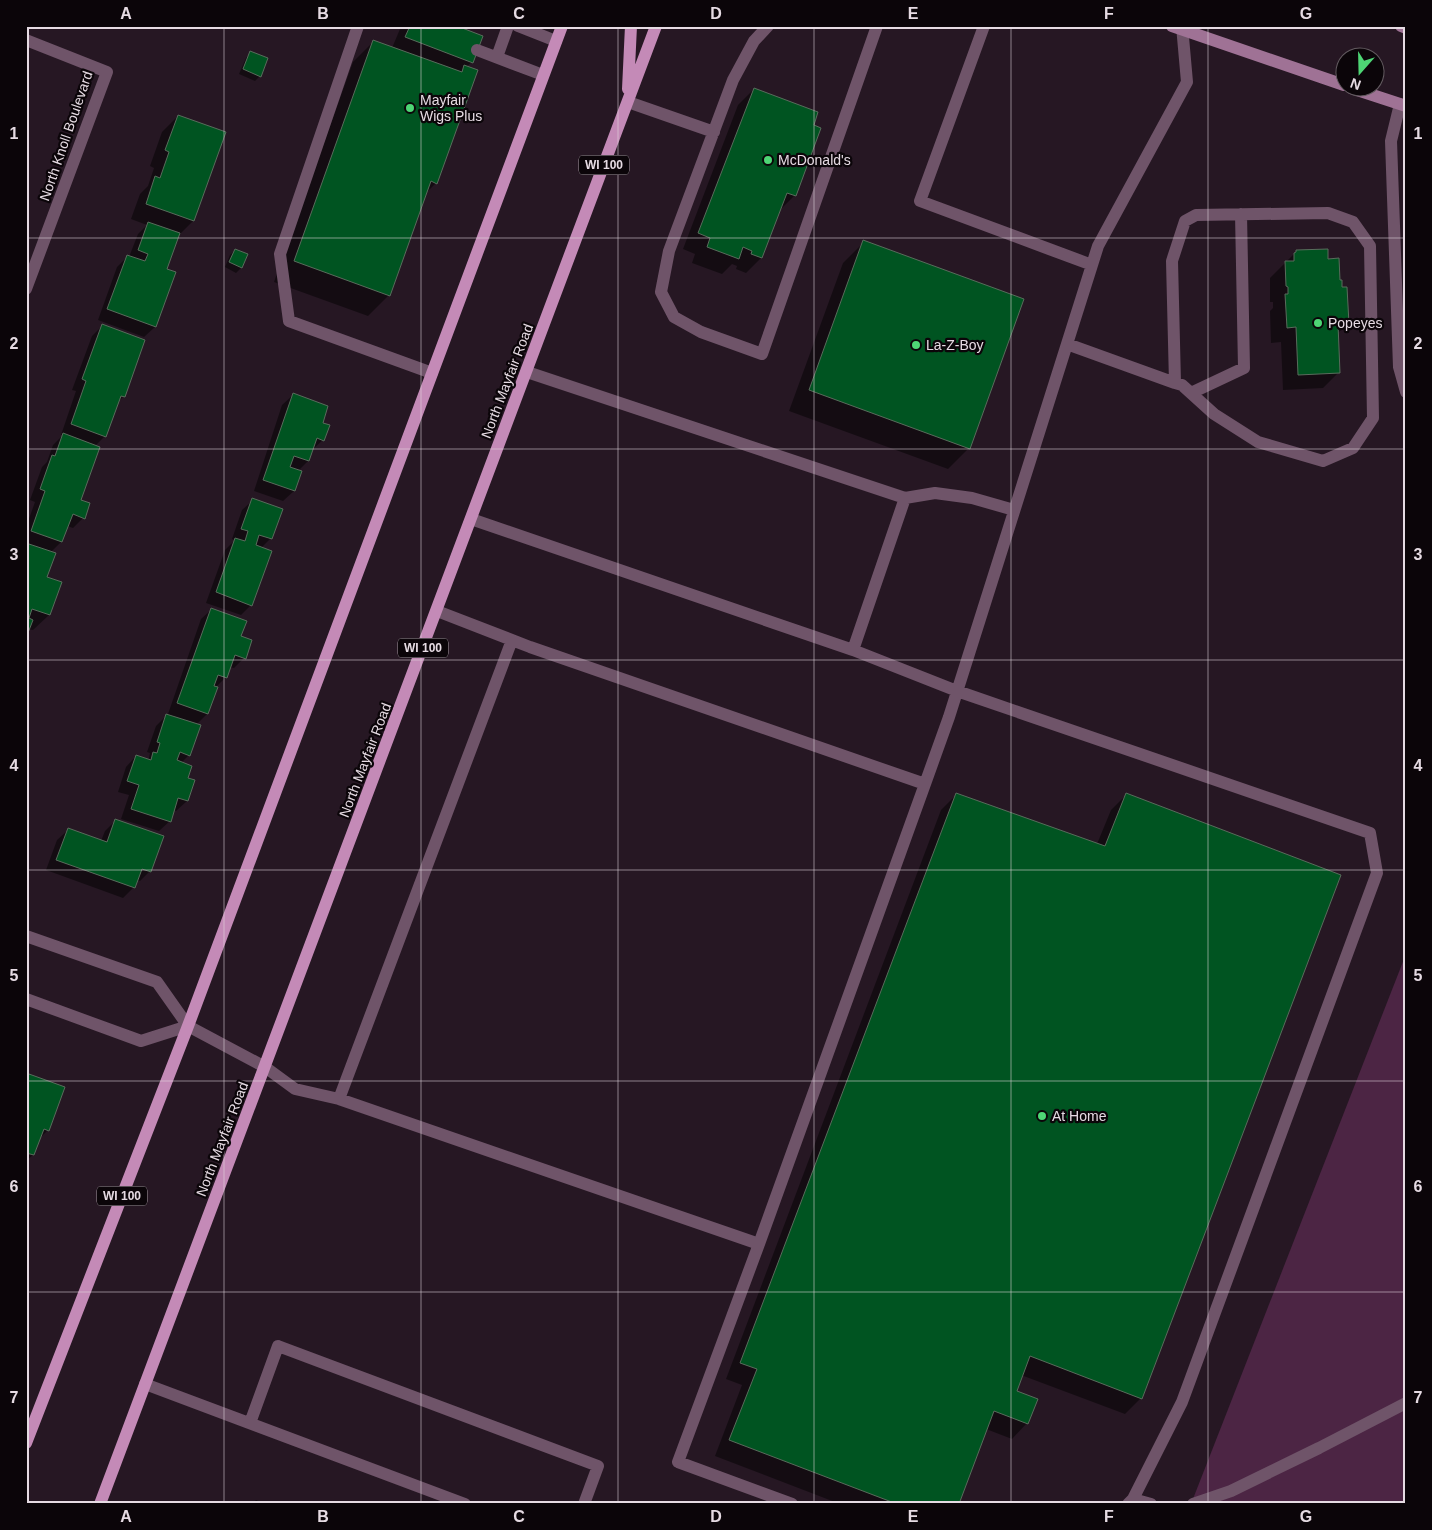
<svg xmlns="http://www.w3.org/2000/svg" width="1432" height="1530" font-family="Arial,sans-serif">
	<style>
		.green { fill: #4c2544 }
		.shadow { fill: #0007 }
		.building { fill: #005421; stroke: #596c5c }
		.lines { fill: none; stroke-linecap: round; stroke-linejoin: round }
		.service { stroke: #6f5469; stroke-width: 12 }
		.minor { stroke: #6f5469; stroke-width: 12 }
		.secondary { stroke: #9f7295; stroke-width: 12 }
		.primary { stroke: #c48ab7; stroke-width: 12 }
		.grid { fill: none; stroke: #e6dbe3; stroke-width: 1; stroke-opacity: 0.55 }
		.poi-dot { fill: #4ed675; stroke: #0b0509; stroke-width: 2 }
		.labels { text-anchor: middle; stroke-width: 4.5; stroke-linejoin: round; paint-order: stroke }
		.shield { fill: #0b0509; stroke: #a49ba2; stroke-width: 1 }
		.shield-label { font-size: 12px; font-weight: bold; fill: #e6dbe3 }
		.poi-label { font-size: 14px; fill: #e6dbe3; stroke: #0b0509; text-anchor: start }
		.street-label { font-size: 14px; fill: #e6dbe3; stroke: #0b0509 }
		.neatline { fill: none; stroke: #e6dbe3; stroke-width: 2 }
		.grid-label { font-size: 16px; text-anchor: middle; font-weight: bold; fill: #e6dbe3 }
	</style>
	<rect width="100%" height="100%" fill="#261723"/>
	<path class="green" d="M1406 954V1504H1191Z"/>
	<path class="shadow" d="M392 26H453L472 62 466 67 436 183 425 194 389 295 368 316 274 282 353 62 374 41 392 48 400 29Z
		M250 53 260 76 255 81 239 74 246 58Z
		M754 89 812 126 820 128 794 196 779 211 761 258 746 273 736 269 737 266 732 264 722 274 692 263 695 254 683 249 738 105Z
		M178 116 193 221 178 236 166 270 174 273 155 327 144 337 98 320 117 267 128 256 129 257 138 234 147 225 131 219 140 194 148 186 154 168 150 166 162 132Z
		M864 242 969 448 948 469 789 411 843 263Z
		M235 250 247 255 241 268 236 273 225 267 230 255Z
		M1297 251 1327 260 1339 281 1348 323 1337 334 1338 373 1323 388 1283 390 1281 342 1271 343 1270 311 1273 308V302H1270V278Z
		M102 326 144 341 123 397 116 404 105 436 95 446 79 501 83 518 73 528 67 526 61 542 50 553 45 578 61 583 49 615 33 630 28 629 26 635V527L35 502 30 500 42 467 47 462 53 445 63 435H61L76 391 72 390 92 336Z
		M293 395 321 423 323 440 312 450 308 461 298 471 294 491 283 501 254 491 282 405Z
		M253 500 271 538 261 548 251 605 241 615 206 603 225 550 235 540 232 539 242 510Z
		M212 609 240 637 244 658 234 668 229 667 226 677 215 688 207 714 196 725 189 755 181 763 186 778 187 801 176 811 173 810 170 821 159 831 121 819 129 795 118 792 126 767 136 756 147 760 149 758 150 753 147 752 156 726 168 714 201 619Z
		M957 794 1097 844 1111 810 1126 795 1141 1398 1125 1414 1021 1375 1015 1392 1027 1423 1012 1439 986 1429 958 1504H840L715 1456 742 1385 726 1379 941 810Z
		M116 820 150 871 140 881 136 880 134 887 123 898 46 870 57 840 68 830 101 841 105 831Z
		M30 1075 48 1130 39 1139 33 1155 26 1161V1079Z
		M256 1500 265 1504H252Z"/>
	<path class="building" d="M410 26H457L483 36 473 63 405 37Z
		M373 40 462 72 464 65 478 70 437 184 431 181 390 296 294 261Z
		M250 51 268 58 261 77 243 69Z
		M754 88 818 112 814 125 821 128 796 196 787 193 762 258 751 254 752 251 743 247 739 259 707 247 710 238 698 233Z
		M178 115 226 132 194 221 146 204 155 176 160 178 169 152 165 150Z
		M148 222 180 233 167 269 176 272 156 327 107 309 127 255 145 261 148 254 138 250Z
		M863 240 1024 299 970 449 809 390Z
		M235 249 248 254 242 268 229 262Z
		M1328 249V259L1339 258 1340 280H1342V287H1347L1349 324H1338L1340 373 1298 375 1296 327 1287 328 1285 294H1288V287L1286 286 1285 261H1294V253L1296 252V250Z
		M102 324 145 340 125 397 121 396 106 437 71 424 86 381 82 379Z
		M293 393 328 406 323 423 330 425 324 441 317 438 309 461 294 456 290 467 302 471 295 491 263 480Z
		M63 433 100 447 81 500 90 503 85 519 73 514 62 542 31 531 45 491 40 489 52 455 55 456Z
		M252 498 283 509 272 539 259 535 256 545 272 551 252 606 216 592 235 538 245 541 248 531 241 529Z
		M26 543 56 553 47 577 62 582 50 615 32 609 29 618 33 620 26 638Z
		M211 608 247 621 241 636 252 640 246 659 235 655 227 678 218 675 214 686 218 687 208 714 177 703Z
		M166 714 201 725 190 756 180 752 177 760 192 766 188 778 195 780 188 801 178 798 171 822 131 809 139 785 127 781 136 755 151 760 153 752 157 753 160 743 157 742Z
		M956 793 1105 846 1126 793 1341 875 1142 1399 1030 1356 1017 1391 1038 1399 1028 1424 994 1411 959 1504H897L729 1440 757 1369 740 1363Z
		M115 819 164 836 151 872 142 869 135 888 56 860 68 828 107 842Z
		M29 1074 65 1087 49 1131 44 1129 34 1155 26 1153V1082Z"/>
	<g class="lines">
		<path class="service" d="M358 26 280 254 289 321 432 373
			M518 26 556 41
			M768 26 754 41 733 80 669 251 661 292 674 317 701 332 762 354 877 26
			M984 26 920 201 1092 265
			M477 50 543 75
			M497 57 508 26
			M628 102 714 132
			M1400 104 1391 141 1399 367 1406 392
			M1067 344 1175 383 1182 385 1214 414 1258 442 1323 461 1353 448 1373 418 1370 246 1353 222 1328 213 1196 215 1185 221 1172 261 1175 383
			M527 372 905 498 935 493 972 498 1014 510
			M1191 393 1244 368 1241 214
			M471 519 853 650 957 691 1370 833 1377 873 1182 1402 1133 1499 1128 1504
			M437 611 530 647 925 784 949 717 1098 246 1187 82 1182 26
			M853 650 905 498
			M265 1067 295 1089 339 1099 759 1244 678 1462 792 1504
			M339 1099 512 640
			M759 1244 925 784
			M145 1384 465 1504
			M250 1423 278 1346 598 1466 584 1504
			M1133 1499 1151 1504
			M1193 1504 1231 1491 1319 1448 1406 1403"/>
		<path class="minor" d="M26 40 107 72 26 289
			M26 936 157 982 188 1026 265 1067
			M26 999 141 1041 188 1026"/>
		<path class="secondary" d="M1172 26 1344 85
			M1401 26 1406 28
			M1351 88 1406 106"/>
		<path class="primary" d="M628 89 631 26
			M26 1443 188 1026 562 26
			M100 1504 656 26"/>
	</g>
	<path class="grid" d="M224 26V1504M421 26V1504M618 26V1504M814 26V1504M1011 26V1504M1208 26V1504M26 238H1406M26 449H1406M26 660H1406M26 870H1406M26 1081H1406M26 1292H1406"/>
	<g class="poi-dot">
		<circle cx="410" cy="108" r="5"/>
		<circle cx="768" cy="160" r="5"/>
		<circle cx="1318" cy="323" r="5"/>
		<circle cx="916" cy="345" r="5"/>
		<circle cx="1042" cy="1116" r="5"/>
	</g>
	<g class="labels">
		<g class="shield">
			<rect x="579" y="155.5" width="50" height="19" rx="4"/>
			<rect x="398" y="638.5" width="50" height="19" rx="4"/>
			<rect x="97" y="1186.5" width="50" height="19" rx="4"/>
		</g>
		<g class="shield-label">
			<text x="604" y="169">WI 100</text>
			<text x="423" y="652">WI 100</text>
			<text x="122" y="1200">WI 100</text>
		</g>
		<g class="poi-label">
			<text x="420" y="105">Mayfair<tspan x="420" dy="16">Wigs Plus</tspan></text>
			<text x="778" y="165">McDonald's</text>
			<text x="1328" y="328">Popeyes</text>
			<text x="926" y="350">La-Z-Boy</text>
			<text x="1052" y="1121">At Home</text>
		</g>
		<g class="street-label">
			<text transform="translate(66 136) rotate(-71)" y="5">North Knoll Boulevard</text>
			<text transform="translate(507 381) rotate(-69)" y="5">North Mayfair Road</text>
			<text transform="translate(365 760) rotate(-69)" y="5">North Mayfair Road</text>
			<text transform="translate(222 1139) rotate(-69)" y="5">North Mayfair Road</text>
		</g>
	</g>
	<rect width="1432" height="1530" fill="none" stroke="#0b0509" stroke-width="55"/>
	<g transform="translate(1360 72) rotate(200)"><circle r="24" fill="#0b0509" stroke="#635b60"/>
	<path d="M0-4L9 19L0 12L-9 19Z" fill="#4ed675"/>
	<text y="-8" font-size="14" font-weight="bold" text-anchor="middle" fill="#e6dbe3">N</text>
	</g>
	<rect x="28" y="28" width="1376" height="1474" class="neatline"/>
	<g class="grid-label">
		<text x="126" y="19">A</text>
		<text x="323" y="19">B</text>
		<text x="519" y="19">C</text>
		<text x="716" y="19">D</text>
		<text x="913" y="19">E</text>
		<text x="1109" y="19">F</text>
		<text x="1306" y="19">G</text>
		<text x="14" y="139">1</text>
		<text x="1418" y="139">1</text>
		<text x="14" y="349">2</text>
		<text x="1418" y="349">2</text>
		<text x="14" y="560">3</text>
		<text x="1418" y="560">3</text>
		<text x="14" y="771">4</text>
		<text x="1418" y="771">4</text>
		<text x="14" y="981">5</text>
		<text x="1418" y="981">5</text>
		<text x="14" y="1192">6</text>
		<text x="1418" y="1192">6</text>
		<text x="14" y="1403">7</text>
		<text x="1418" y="1403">7</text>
		<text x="126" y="1522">A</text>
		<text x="323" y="1522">B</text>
		<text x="519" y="1522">C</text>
		<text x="716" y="1522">D</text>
		<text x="913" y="1522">E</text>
		<text x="1109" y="1522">F</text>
		<text x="1306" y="1522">G</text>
	</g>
</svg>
